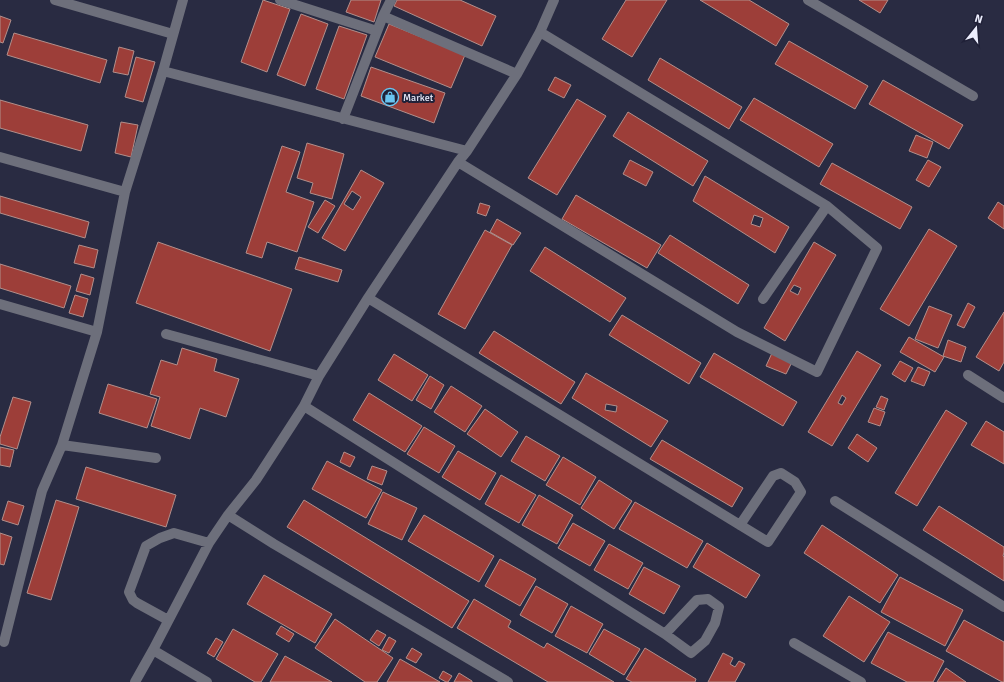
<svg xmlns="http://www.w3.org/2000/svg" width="1004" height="682" font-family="Signika,sans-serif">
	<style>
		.building { fill: #9d3e39; stroke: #b28f8b; fill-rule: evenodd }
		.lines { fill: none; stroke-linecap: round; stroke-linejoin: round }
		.minor { stroke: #6d6f7b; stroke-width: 10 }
		.labels { text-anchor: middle; stroke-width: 4; stroke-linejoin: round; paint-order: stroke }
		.poi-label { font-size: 10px; fill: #eceefd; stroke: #202138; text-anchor: start }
	</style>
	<rect width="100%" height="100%" fill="#292b42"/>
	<path class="building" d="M263 0 290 9 267 72 241 62Z
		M351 0H381L374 22 346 12Z
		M397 0H460L496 16 482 46 394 6Z
		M626 0H667L632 57 602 39Z
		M700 0H749L789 24 776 46Z
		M859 0H888L880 13Z
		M301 14 328 24 305 86 277 75Z
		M0 16 11 20 3 43 0 42Z
		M389 24 465 55 451 88 375 57Z
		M339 26 367 35 344 99 316 89Z
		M14 33 107 60 100 83 7 55Z
		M789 41 868 86 855 109 775 64Z
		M119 47 134 51 128 75 113 72Z
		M136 57 155 62 143 102 125 97Z
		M660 58 742 107 729 129 648 80Z
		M371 67 445 93 434 123 361 96Z
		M555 77 571 85 564 98 548 90Z
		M883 80 963 125 949 149 869 104Z
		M754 98 833 144 819 167 740 120Z
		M577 99 606 116 557 195 528 178Z
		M0 100 88 125 81 151 0 128Z
		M628 112 708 161 693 186 613 136Z
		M121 122 138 125 131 157 115 153Z
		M916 135 933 142 927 158 909 151Z
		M307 143 344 154 332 199 310 193 313 183 297 178Z
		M282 146 300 152 286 192 314 202 297 252 267 242 262 258 246 253Z
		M630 160 653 172 646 186 623 174Z
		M928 160 941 167 929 187 916 180Z
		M832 163 912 207 900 229 820 184Z
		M361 170 384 183 345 251 322 238ZM352 191 361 197 353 210 344 204Z
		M705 176 789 227 775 253 693 201ZM754 215 763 218 760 227 751 224Z
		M576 195 661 245 647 268 562 219Z
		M0 196 89 222 85 238 0 213Z
		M325 200 335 206 318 233 308 227Z
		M998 202 1004 206V229L988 218Z
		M480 203 490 206 486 216 477 213Z
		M497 219 521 233 513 245 490 232Z
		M929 229 957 246 909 326 880 309Z
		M485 230 512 245 465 329 438 314Z
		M670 235 749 285 738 304 658 253Z
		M158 242 292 289 270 351 136 303Z
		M814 242 836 255 785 341 764 328ZM794 285 801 288 798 295 790 291Z
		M79 245 98 250 94 268 74 263Z
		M545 247 626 298 610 322 530 271Z
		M299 257 342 270 338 282 295 269Z
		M0 264 71 286 64 308 0 288Z
		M81 274 94 278 90 295 76 291Z
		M75 295 88 299 83 317 69 313Z
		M968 303 975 307 964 328 957 325Z
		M929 306 952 315 938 348 915 339Z
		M1004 312V362L999 371 976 357Z
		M622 315 701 363 689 384 609 335Z
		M494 331 575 382 561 404 479 353Z
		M909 337 944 357 935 372 900 352Z
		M948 340 966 347 961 362 943 356Z
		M182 348 217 359 214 371 239 379 226 417 200 408 190 439 151 426 160 397 150 394 161 360 177 365Z
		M857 351 881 365 832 446 808 432ZM842 395 846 398 842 405 838 403Z
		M714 353 797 402 783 426 700 377Z
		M772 353 792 362 786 374 766 366Z
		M394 354 428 375 412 401 378 380Z
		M900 361 913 368 905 382 892 374Z
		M918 367 930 372 924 386 911 381Z
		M586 373 668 421 651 447 572 398ZM606 404 617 406 616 412 605 410Z
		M430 376 444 385 431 409 416 400Z
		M108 384 157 399 147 428 99 413Z
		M451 386 482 406 465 432 434 412Z
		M369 393 422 426 405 452 353 420Z
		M881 396 888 399 884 410 876 407Z
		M13 397 31 402 17 449 0 444V437Z
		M874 408 885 412 880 426 868 422Z
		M485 409 518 432 501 457 467 434Z
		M946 410 967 423 917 506 895 493Z
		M986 421 1004 432V464L971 445Z
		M424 427 455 446 439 473 407 454Z
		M857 434 877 448 868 462 848 448Z
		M526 436 560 456 545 481 511 461Z
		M662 440 743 488 732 507 650 459Z
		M0 447 14 450 10 467 0 465Z
		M458 451 496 473 480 500 442 477Z
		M344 452 355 457 350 467 340 462Z
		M563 457 596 477 580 505 546 485Z
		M327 461 382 490 366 518 312 489Z
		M372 466 387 471 382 485 367 479Z
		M86 467 176 495 166 527 76 499Z
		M501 475 536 495 519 523 485 504Z
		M599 480 632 501 614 529 581 508Z
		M383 492 417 508 402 540 368 524Z
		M539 495 573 515 557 544 522 525Z
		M56 500 79 507 51 600 27 593Z
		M304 500 469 601 452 628 287 527Z
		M8 501 24 506 18 525 2 520Z
		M635 502 703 541 687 568 619 529Z
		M939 506 1004 547V552L1003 556 1004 557V581L923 530Z
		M424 515 494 556 479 582 408 541Z
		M573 523 605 541 590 566 558 548Z
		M822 525 898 575 880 603 804 553Z
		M0 533 12 537 4 565 0 564Z
		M707 543 760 575 746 598 693 567Z
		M609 544 643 563 628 589 594 570Z
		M500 559 536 579 520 606 485 586Z
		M644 567 680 586 664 614 629 594Z
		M264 575 332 614 315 643 247 604Z
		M900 577 963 610 945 646 881 612Z
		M536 586 568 604 552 633 520 615Z
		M849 596 890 622 864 662 823 636Z
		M474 599 511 621 508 627 544 648 547 643 614 682H548L457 628Z
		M571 606 603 624 587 653 555 636Z
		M335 619 393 658 377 682H365L315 648Z
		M964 620 1004 642V682H1002L946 651Z
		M281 626 294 634 289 642 276 634Z
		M233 629 278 654 261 682H255L216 659Z
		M604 629 640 649 624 675 589 654Z
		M377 630 386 635 379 646 370 640Z
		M888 632 944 661 933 682H907L871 663Z
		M389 637 396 641 389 653 382 650Z
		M216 638 223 642 214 657 207 653Z
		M412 648 422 654 416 663 406 658Z
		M645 648 696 679 695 682H632L626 679Z
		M723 653 733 658 730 664 735 667 739 661 745 664 735 682H708Z
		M285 656 332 682H270Z
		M400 659 440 682H387Z
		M946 668 966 682H937Z
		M443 671 452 676 448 682H446L439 678Z
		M459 673 472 681V682H454Z"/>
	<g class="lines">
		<path class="minor" d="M55 0 173 34
			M280 0 377 31
			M391 0 383 16 517 74
			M808 0 973 96
			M163 71 467 151
			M343 119 383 16
			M0 157 125 192
			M458 162 737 332 817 372 877 248 827 206 540 32
			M368 298 740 525 768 542 801 492 795 482 781 473 773 476 740 525
			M763 299 827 206
			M0 304 97 332
			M166 334 319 376
			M968 375 1004 398
			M304 406 665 634 691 653 705 641 715 623 719 607 708 599 697 600 665 634
			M62 445 156 458
			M835 501 1004 607
			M228 515 274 544 508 682
			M168 620 137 603 133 600 129 592 146 546 160 538 174 533 209 543
			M4 642 42 491 62 445 97 332 125 192 163 71 183 0
			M794 643 861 682
			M153 650 207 682
			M135 682 153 650 209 543 228 515 256 480 304 406 319 376 368 298 458 162 467 151 517 74 540 32 554 0"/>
	</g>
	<defs>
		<g id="shop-ring" transform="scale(0.9)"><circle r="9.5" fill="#202138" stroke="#69c4f0" stroke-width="1.5"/><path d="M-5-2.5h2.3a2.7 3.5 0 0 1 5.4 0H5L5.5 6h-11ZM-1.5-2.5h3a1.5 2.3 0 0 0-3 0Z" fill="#69c4f0"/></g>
	</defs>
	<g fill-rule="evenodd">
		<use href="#shop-ring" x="390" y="97"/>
	</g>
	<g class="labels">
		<g class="poi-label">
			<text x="403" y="101">Market</text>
		</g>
	</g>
	<g transform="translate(976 28) rotate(17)" stroke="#202138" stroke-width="3" paint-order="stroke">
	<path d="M0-3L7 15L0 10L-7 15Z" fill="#eceefd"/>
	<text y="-6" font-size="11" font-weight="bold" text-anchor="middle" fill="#eceefd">N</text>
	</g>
</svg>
